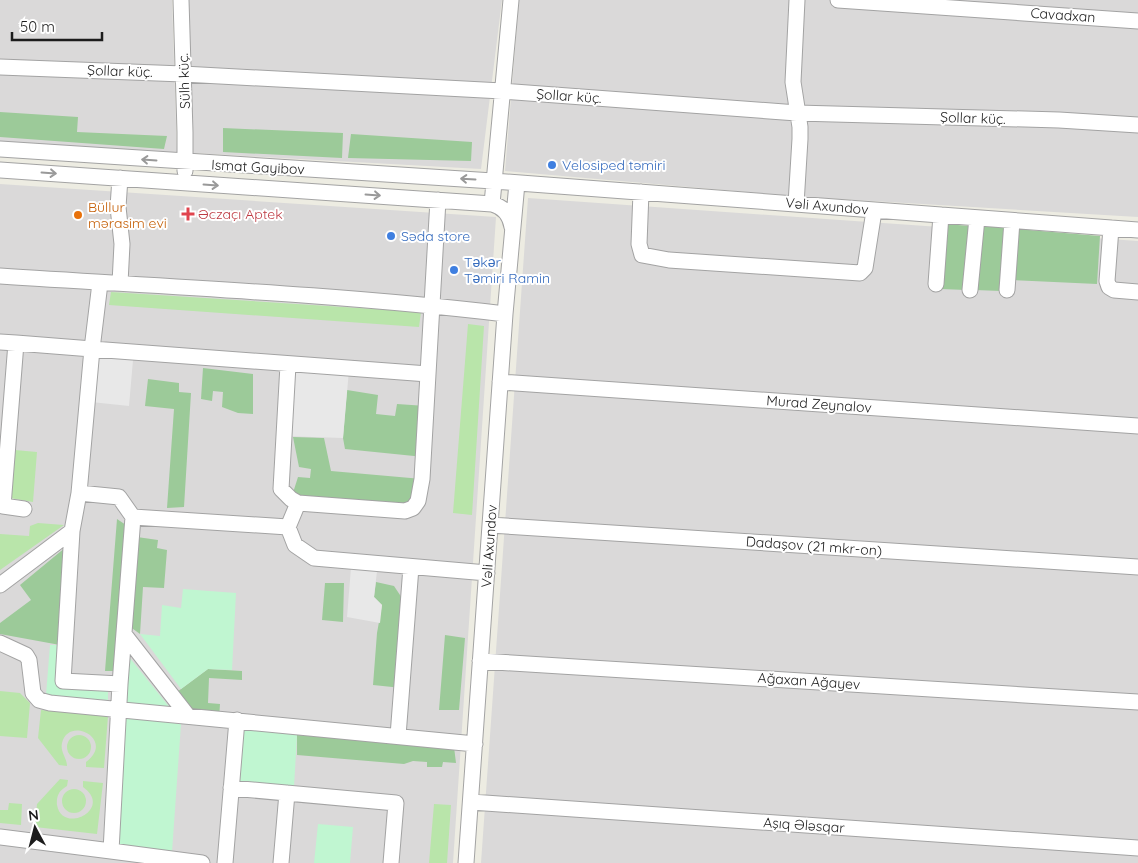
<svg xmlns="http://www.w3.org/2000/svg" width="1138" height="863" font-family="Quicksand,sans-serif">
	<style>
		.residential { fill: #dad9d9 }
		.grass { fill: #b9e5aa }
		.forest { fill: #9cca99 }
		.park { fill: #c0f6d1 }
		.parking { fill: #e8e8e8 }
		.lines { fill: none; stroke-linecap: round; stroke-linejoin: round }
		.minor-casing { stroke: #a3a3a3; stroke-width: 17 }
		.minor { stroke: #fff; stroke-width: 15 }
		.oneway { stroke: #999 }
		.shop-dot { fill: #3f7fe0; stroke: #fff; stroke-width: 2 }
		.health-dot { fill: #e0444e; stroke: #fff; stroke-width: 2 }
		.food-dot { fill: #e8710a; stroke: #fff; stroke-width: 2 }
		.labels { text-anchor: middle; stroke-width: 4; stroke-linejoin: round; paint-order: stroke }
		.street-label { font-size: 14px; fill: #1c1c1c; stroke: #fff }
		.shop-label { font-size: 14px; fill: #366cbe; stroke: #fff; text-anchor: start }
		.food-label { font-size: 14px; fill: #c56008; stroke: #fff; text-anchor: start }
		.health-label { font-size: 14px; fill: #be3a42; stroke: #fff; text-anchor: start }
	</style>
	<rect width="100%" height="100%" fill="#edece2"/>
	<path class="residential" d="M0 0H172L177 153 0 141Z
		M187 0H502L481 169 193 153Z
		M519 0H1138V217L805 197 505 171Z
		M0 184 496 217 453 863H0Z
		M528 198 1138 241V863H481Z"/>
	<path class="grass" d="M111 292 421 312 419 327 109 305Z
		M468 324 484 326 472 515 453 513Z
		M15 450 37 452 33 502 10 498Z
		M38 523 64 525 0 570V534L29 536 30 526Z
		M0 691 20 693 30 703 27 738 0 736Z
		M41 710 108 716 104 768 86 767V762C116 740 69 715 62 743 60 752 67 758 67 766L59 765 38 738Z
		M67 747a12 12 0 1 1 24 0a12 12 0 1 1-24 0Z
		M60 779 68 780 67 786C60 790 56 795 57 805 62 835 114 809 83 787V781L103 783 97 834 35 827 37 804Z
		M62 801a12 12 0 1 1 24 0a12 12 0 1 1-24 0Z
		M9 803 22 804 21 825 0 823V810H8Z
		M434 804 451 805 447 863H429Z"/>
	<path class="forest" d="M0 112 78 117 77 132 167 136 164 149 0 137Z
		M223 128 343 133 342 158 223 152Z
		M351 134 472 142 471 161 348 158Z
		M946 224 970 226 966 290 941 289Z
		M980 227H1005L1001 291 975 290Z
		M1017 229 1100 236 1097 284 1013 280Z
		M203 368 253 374V414L238 413 222 407 223 392 213 391 212 401 201 399Z
		M148 379 179 383V392L191 393 184 507 167 508 174 409 145 406Z
		M347 390 378 395 376 414 395 416 397 404 426 406 424 457 345 449 343 438Z
		M293 437 324 438 331 471 422 479 413 508 291 499 298 477 310 478 311 469 299 467Z
		M117 519 132 529 121 671H105Z
		M137 537 158 540 157 548 167 550 164 588 143 587 140 634 129 626Z
		M66 547 60 645 0 634V623L31 600 20 585Z
		M376 582 394 586 408 607 402 688 373 685 377 633 382 605 374 597Z
		M325 583H344L343 622 322 620Z
		M445 635 465 638 459 710H439Z
		M208 669 242 671V680L209 678 208 703 220 704 219 719 188 716 173 695Z
		M297 735 454 747 456 763 443 762 442 767H427V762L413 761 404 764 297 755Z"/>
	<path class="park" d="M183 589 236 593 232 670 208 669 181 689 140 634 160 636 162 605 181 608Z
		M50 645H60L57 685 108 688V700L46 695Z
		M129 657 171 709 126 704Z
		M125 716 181 724 172 852 118 844Z
		M244 728 297 735 294 787 240 782Z
		M318 824 353 827 350 863H314Z"/>
	<path class="parking" d="M95 356 133 360 129 406 91 402Z
		M288 365 349 370 343 438 283 436Z
		M351 568 377 571 374 597 382 605 380 623 347 617Z"/>
	<g class="lines">
		<g class="minor-casing">
			<path id="minor" d="M181 0 185 132V171
				M838 0 1138 21
				M0 67 183 74 502 91 797 113 1059 120 1138 125
				M0 149 493 181 1138 230
				M0 170 492 204C504 207 510 215 512 227
				M120 178 118 207 122 244 120 283
				M641 192 639 244 642 255 669 260 860 273 865 268 874 211
				M492 204 511 0
				M796 204 800 139V127L793 82 797 0
				M1111 228 1107 281 1109 287 1114 290 1138 292
				M0 276C168 287 337 294 505 314
				M100 283 92 349 428 374 438 200
				M936 284 941 215
				M970 290 977 218
				M1007 290 1012 221
				M0 342 16 343
				M288 365 281 489 291 499 298 503
				M500 382 1138 426
				M133 517 288 527 298 503 405 511 413 508 418 501 422 479 428 374
				M490 525 1138 567
				M288 527 295 545 314 558 487 573
				M72 531 63 681 120 684
				M0 585 72 531 79 493
				M124 634 188 716
				M0 643 26 655 29 660 33 693 39 700 50 703 475 744
				M480 661 1138 702
				M398 736 411 567
				M231 788 396 803 391 863
				M471 802 1138 848
				M0 837 111 851 120 684 133 517 119 497 79 493 92 349 16 343 3 506 24 509
				M111 851 202 863
				M225 863 237 720
				M281 863 287 793
				M466 863 505 314 517 183"/>
		</g>
		<use href="#minor" class="minor"/>
	</g>
	<defs><path id="oneway-shaft" d="M-6 0H5M1.5-3L5.5 0L1.5 3" fill="none" stroke-width="1.6" stroke-linecap="round" stroke-linejoin="round" transform="scale(1.25)"/></defs>
	<g class="oneway">
		<use href="#oneway-shaft" transform="translate(149 160) rotate(-176)"/>
		<use href="#oneway-shaft" transform="translate(49 173) rotate(4)"/>
		<use href="#oneway-shaft" transform="translate(468 179) rotate(-177)"/>
		<use href="#oneway-shaft" transform="translate(211 185) rotate(4)"/>
		<use href="#oneway-shaft" transform="translate(373 195) rotate(4)"/>
	</g>
	<g class="shop-dot">
		<circle cx="552" cy="165" r="5"/>
		<circle cx="391" cy="236" r="5"/>
		<circle cx="454" cy="270" r="5"/>
	</g>
	<path class="health-dot" d="M185.5 206.5h5v5h5v5h-5v5h-5v-5h-5v-5h5z"/>
	<circle class="food-dot" cx="78" cy="215" r="5"/>
	<g class="labels">
		<g class="street-label">
			<text transform="translate(1063 15) rotate(4)" y="5">Cavadxan</text>
			<text transform="translate(120 71) rotate(2)" y="5">Şollar küç.</text>
			<text transform="translate(184 81) rotate(-92)" y="5">Sülh küç.</text>
			<text transform="translate(569 96) rotate(4)" y="5">Şollar küç.</text>
			<text transform="translate(973 118) rotate(2)" y="5">Şollar küç.</text>
			<text transform="translate(258 167) rotate(3)" y="5">Ismat Gayibov</text>
			<text transform="translate(827 206) rotate(5)" y="5">Vəli Axundov</text>
			<text transform="translate(819 404) rotate(4)" y="5">Murad Zeynalov</text>
			<text transform="translate(489 546) rotate(-86)" y="5">Vəli Axundov</text>
			<text transform="translate(814 546) rotate(4)" y="5">Dadaşov (21 mkr-on)</text>
			<text transform="translate(809 681) rotate(4)" y="5">Ağaxan Ağayev</text>
			<text transform="translate(804 825) rotate(4)" y="5">Aşıq Ələsqar</text>
		</g>
		<g class="shop-label">
			<text x="562" y="170">Velosiped təmiri</text>
			<text x="401" y="241">Səda store</text>
			<text x="464" y="267">Tәkәr<tspan x="464" dy="16">Tәmiri Ramin</tspan></text>
		</g>
		<g class="food-label">
			<text x="88" y="212">Büllur<tspan x="88" dy="16">mərasim evi</tspan></text>
		</g>
		<g class="health-label">
			<text x="198" y="219">Əczaçı Aptek</text>
		</g>
	</g>
	<g transform="translate(35 828) rotate(353)" stroke="#ffffff" stroke-width="4" paint-order="stroke">
	<path d="M0-4L9 19L0 12L-9 19Z" fill="#1c1c1c"/>
	<text y="-8" font-size="14" font-weight="bold" text-anchor="middle" fill="#1c1c1c">N</text>
	</g>
	<path d="M12 32v8h90v-8" fill="none" stroke="#1c1c1c" stroke-width="2.5"/>
	<text x="20" y="32" font-size="15" fill="#1c1c1c" stroke="#ffffff" stroke-width="4" paint-order="stroke">50 m</text>
</svg>
